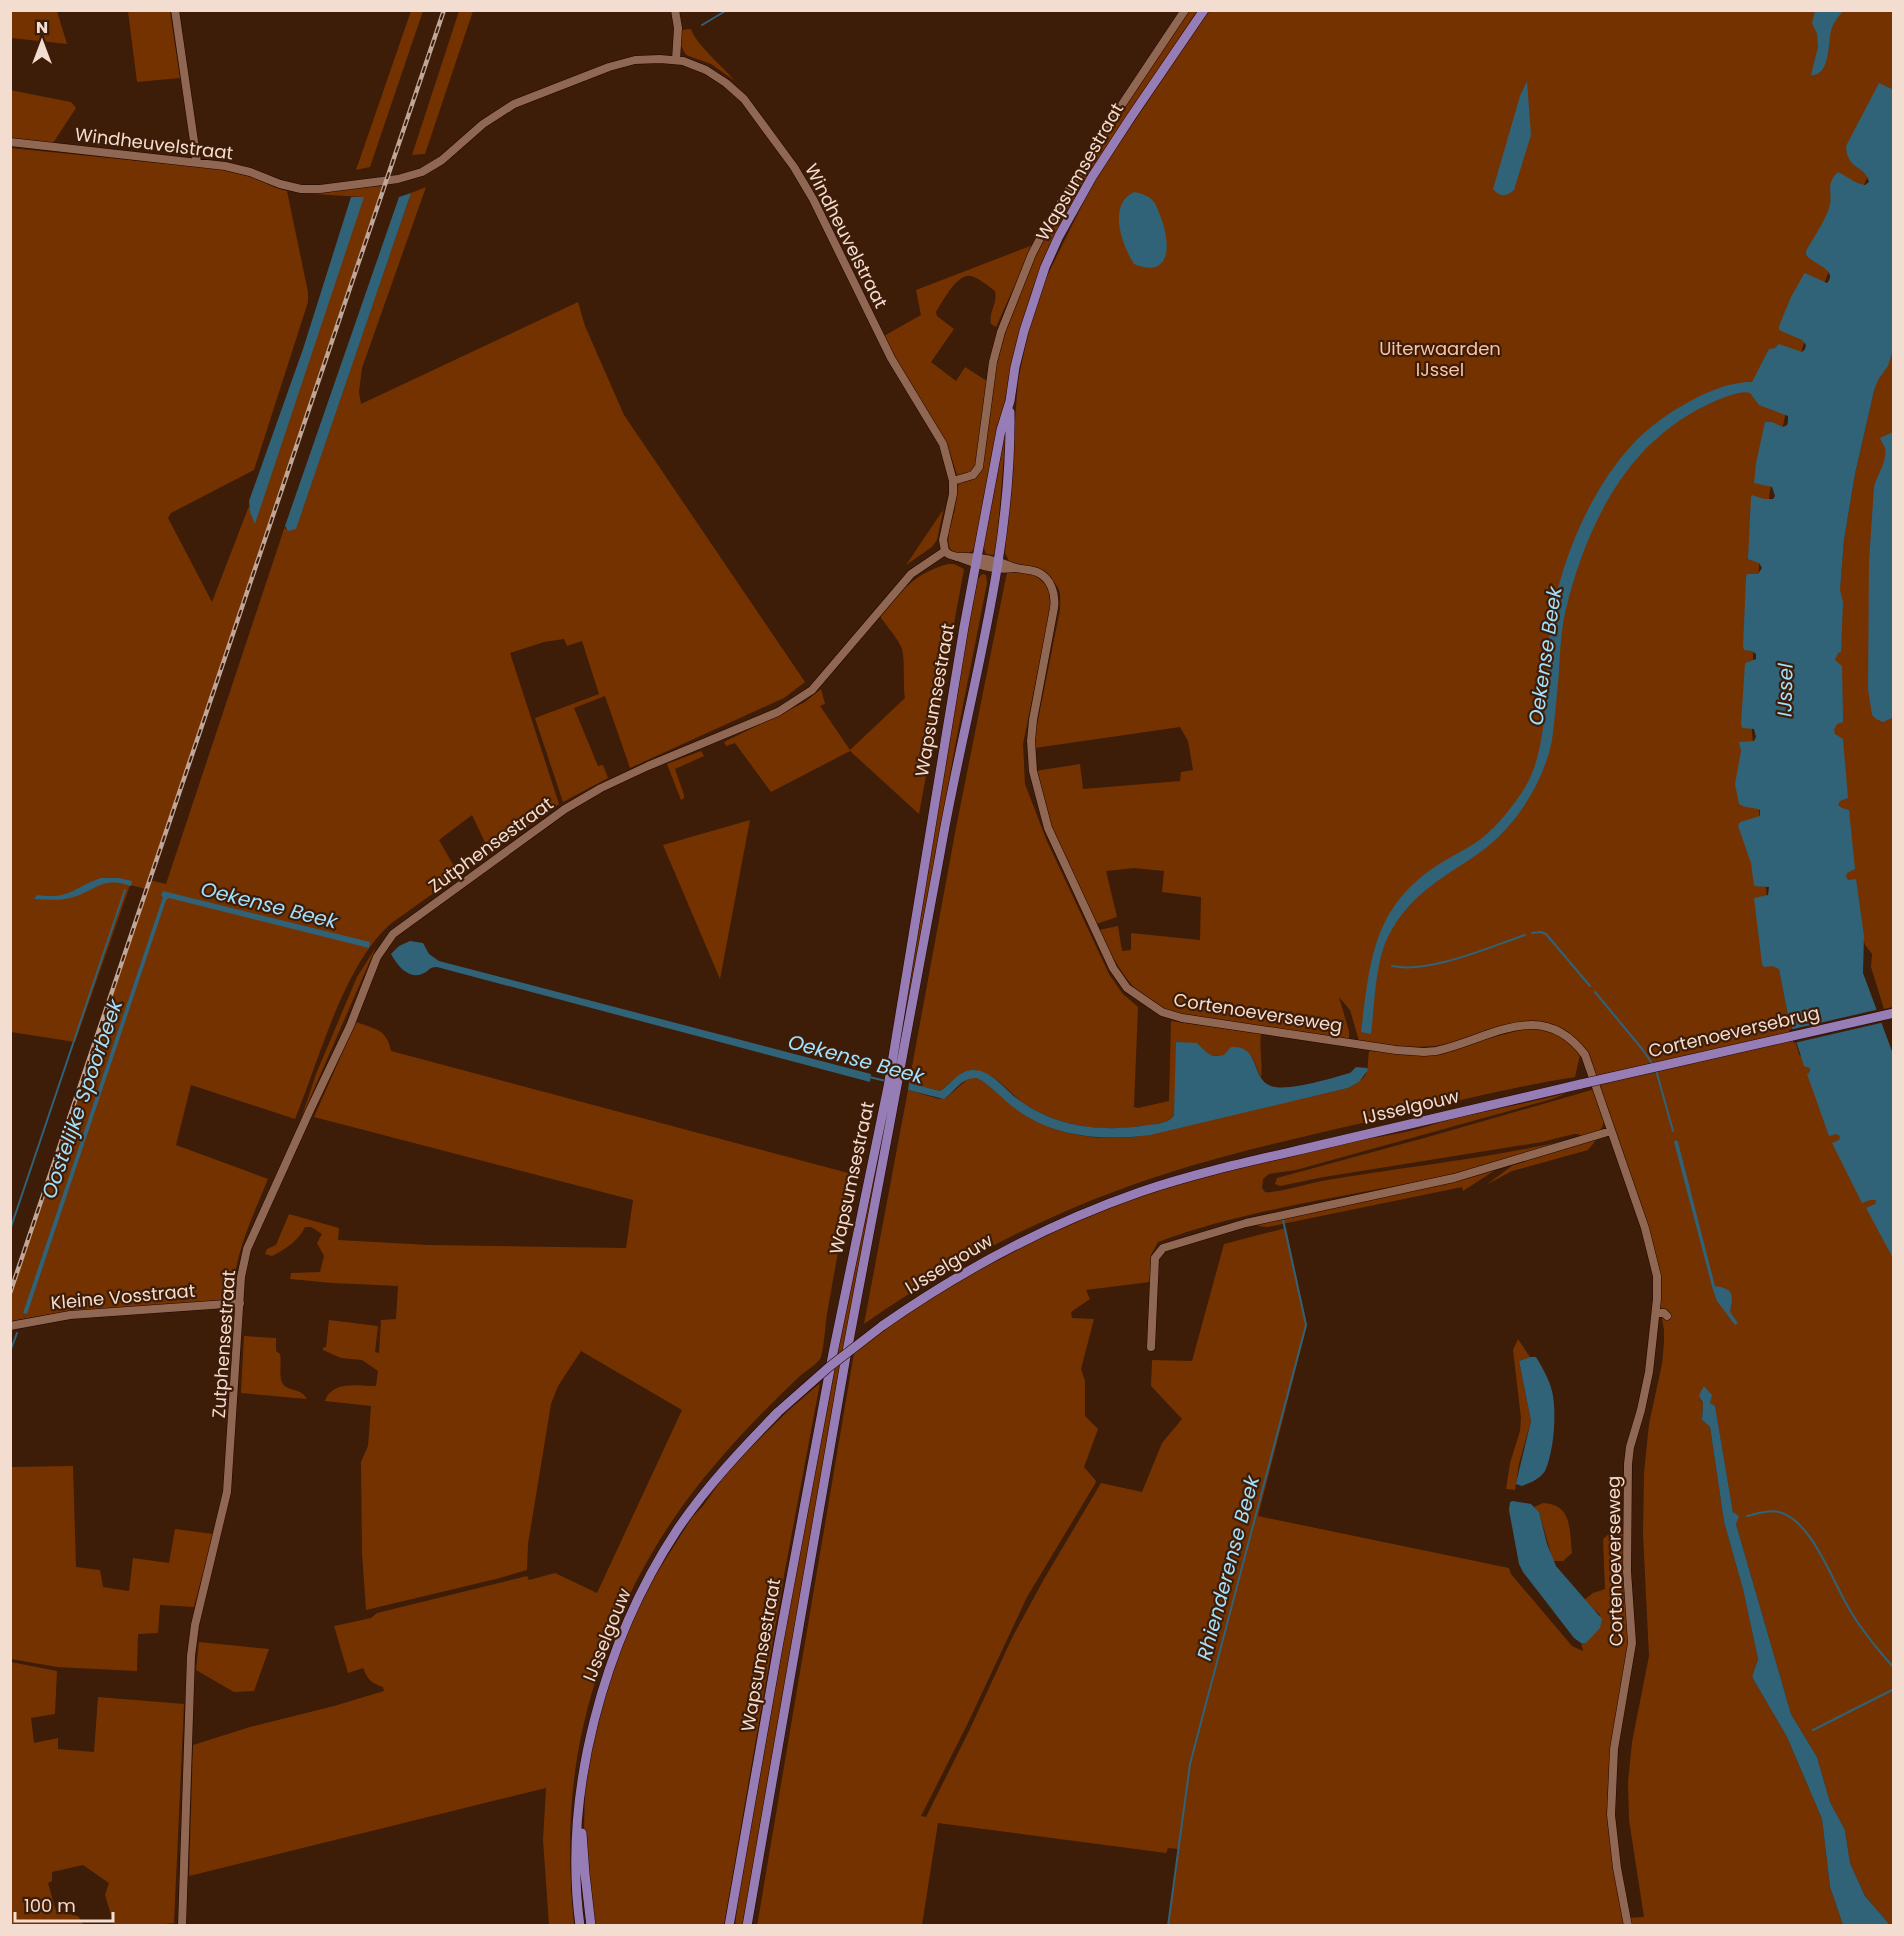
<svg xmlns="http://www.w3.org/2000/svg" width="1904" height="1936" font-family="Poppins,sans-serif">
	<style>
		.green { fill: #753201 }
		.water { fill: #306278 }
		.pier { fill: #3d1c08 }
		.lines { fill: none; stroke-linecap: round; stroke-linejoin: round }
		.stream { stroke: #306278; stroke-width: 2 }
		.minor-casing { stroke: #230400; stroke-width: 9 }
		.major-casing { stroke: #230400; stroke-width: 10 }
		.minor { stroke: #8f6752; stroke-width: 8 }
		.major { stroke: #967db5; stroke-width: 9 }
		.rail-casing { stroke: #c0a698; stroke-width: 4.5 }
		.rail { stroke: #3d1c08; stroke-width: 2; stroke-dasharray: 7; stroke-linecap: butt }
		.major-bridge-casing { stroke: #230400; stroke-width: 10; stroke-linecap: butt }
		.major-bridge { stroke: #967db5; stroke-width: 9 }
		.labels { text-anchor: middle; stroke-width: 4.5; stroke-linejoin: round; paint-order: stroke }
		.street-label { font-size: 18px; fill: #f3dcd0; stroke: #3d1c08 }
		.park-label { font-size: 18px; fill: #fbc2a5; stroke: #3d1c08 }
		.water-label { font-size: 20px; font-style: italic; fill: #a1e1fe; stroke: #3d1c08 }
	</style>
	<rect width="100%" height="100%" fill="#3d1c08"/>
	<path class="green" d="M11 10 57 11 67 44 11 38Z
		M128 11H170L180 78 137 82Z
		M411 11H423L370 167 356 170Z
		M459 11H473L425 154 412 155Z
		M1188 11H1197L1078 191 1041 267 1030 296 1017 340 976 548 968 554C936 558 952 525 955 508 956 503 955 489 958 485 963 479 973 484 981 470 986 430 989 387 1000 348 1035 225 1118 116 1188 11Z
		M1209 11H1893V125L1866 180 1827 276 1803 346 1785 416 1770 491 1759 566 1753 656 1752 732 1773 966 1779 968 1788 1016 1799 1054 1811 1069 1893 1225V1925H1890L1865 1896 1850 1863 1845 1830 1830 1802 1817 1757 1791 1714 1736 1524 1738 1516 1733 1512 1715 1407 1700 1400 1703 1403 1702 1420 1710 1427 1724 1522 1743 1588 1758 1659 1752 1677 1787 1737 1822 1819 1830 1887 1843 1925H1168L1179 1849 1168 1848 1166 1853 938 1823 922 1925 757 1926 854 1353C878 1335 902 1316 928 1300 1005 1252 1087 1211 1174 1186 1246 1164 1321 1147 1395 1134 1415 1131 1433 1124 1452 1119 1491 1110 1529 1103 1567 1093L1552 1099 1296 1170 1269 1174 1263 1179 1262 1188 1265 1192C1274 1194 1314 1182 1327 1180 1410 1166 1494 1158 1576 1138 1536 1150 1497 1164 1457 1173 1358 1196 1254 1206 1158 1242L1151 1255 1150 1282 1086 1290 1090 1299 1071 1312 1072 1318 1094 1319 1081 1369 1085 1381V1416L1098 1429 1084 1467 1096 1481 1095 1484 1027 1597 967 1725 921 1816 926 1817 968 1733 1013 1636 1044 1579 1101 1483 1142 1492 1162 1443 1182 1419 1151 1386 1152 1360 1192 1361 1224 1244 1286 1228 1307 1325 1258 1516 1509 1568 1511 1574 1572 1646 1583 1651 1581 1643H1586L1600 1615 1584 1600 1593 1593 1605 1589 1603 1539 1610 1533 1624 1534 1623 1575 1629 1647 1620 1704 1611 1831 1625 1918 1644 1917 1629 1820 1628 1782 1632 1742 1649 1656 1643 1534 1644 1473 1649 1424 1662 1364 1664 1343V1330L1660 1307 1658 1278 1587 1052C1548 995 1498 1035 1447 1044 1418 1050 1389 1045 1359 1041L1350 1010 1339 997 1349 1031V1039L1186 1015C1136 1005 1119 971 1099 930L1118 926 1122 951 1131 950V933L1200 940 1201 897 1162 892 1164 871 1134 868 1106 871 1117 917 1096 924C1074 875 1045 824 1035 771L1080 764 1083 789 1180 781 1181 772 1193 770 1188 741 1180 727 1035 748V735L1060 610C1060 604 1061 595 1059 590 1051 571 1027 567 1009 561L1005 553 1018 381 1029 328 1043 284 1095 179Z
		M691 29C695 43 724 68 735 81L711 64 686 55 681 46 682 30Z
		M10 90 71 102 76 108 53 143 11 138Z
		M10 148 219 169 251 177 279 189 287 191 308 292V302L254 470 171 513 168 518 212 602 249 506 255 523 363 197 298 193 382 186 149 880 166 884 285 526V529L296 528 411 193 426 187 362 368 359 392 361 404 578 302 585 326 624 415 805 682 784 698 630 768 605 696 574 708 598 766 603 765 608 778 563 802 535 718 599 694 582 641 567 646 564 639 544 642 510 653 559 804 490 853 472 815 439 840 459 875 393 922C344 962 319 1061 295 1119L191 1085 176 1145 268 1179C252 1218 233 1256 233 1299L51 1314 11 1321V1288L146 889 130 885 75 1042 11 1032Z
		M1033 245 996 327 991 324C988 313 998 303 995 291 988 286 979 278 971 276 957 273 943 301 936 312L937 316 954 329 931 362 956 381 965 367 987 381 978 463C974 470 969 473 961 477L957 475 950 453 916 397 884 336 921 315 916 290Z
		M1893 324V1007L1884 1009 1871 967 1872 954 1865 945 1844 876 1837 807 1832 731 1834 658 1844 540 1855 474 1874 391Z
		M1004 431H1006L996 554 992 555 986 554 983 545Z
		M945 502 937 540 932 547 906 565 943 510Z
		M948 564H954L964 569 919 814 850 751 771 792 735 743 726 746 724 742 805 702 821 689 825 704 820 706 850 750 905 698C903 685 905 660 902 649 898 638 887 627 880 616 901 591 915 573 948 564Z
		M1007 572C1030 571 1048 576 1052 601L1023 744 1025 784 1046 839 1109 974 1122 993 1138 1007 1134 1107 1138 1108 1169 1101 1171 1021 1261 1034C1259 1049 1263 1062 1261 1078L1252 1057C1244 1056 1212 1057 1208 1054 1204 1052 1201 1047 1197 1043L1174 1115C1168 1124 1152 1125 1141 1126 1101 1132 1061 1127 1026 1105 1015 1098 1000 1080 991 1076 983 1073 971 1073 963 1072L940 1091 909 1083 955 833Z
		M983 574 986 575 987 583 956 741 896 1076H892L976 582 981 575Z
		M701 751 704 756 675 769 684 795V798L681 800 667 764Z
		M750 820 720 979 663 845Z
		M376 947 301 1119 316 1074 357 977Z
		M356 1022C375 1029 387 1029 391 1051L852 1174C844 1219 836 1263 828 1308 825 1323 825 1342 821 1357 818 1364 807 1370 801 1375 772 1402 745 1430 719 1460 643 1546 591 1658 575 1772 568 1823 569 1875 574 1925H549L543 1840 546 1788 189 1876 193 1745 250 1727 334 1706 384 1691 383 1687C371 1683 368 1680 363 1668L348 1673 334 1626 371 1618 377 1613 527 1576 529 1580 555 1573 597 1593 682 1410 581 1351 558 1386 551 1404 528 1544 527 1570 496 1579 366 1610 362 1553 361 1462 368 1446 371 1406 325 1401C332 1380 359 1386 376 1386L378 1371 362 1360 341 1358 323 1350V1348L326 1347 329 1320 378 1326 375 1352 379 1353 381 1320 396 1319 398 1286 332 1283 290 1279 291 1273 320 1272 324 1256 317 1243 322 1234 311 1227H305C299 1240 285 1250 272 1256L265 1254 267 1249 276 1245 289 1214 339 1228 338 1240 429 1245 626 1248 633 1200 314 1117Z
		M1528 1028C1551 1029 1566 1037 1580 1055L1575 1077C1505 1088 1436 1106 1366 1122 1300 1138 1233 1152 1168 1173 1060 1207 957 1259 864 1324L908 1090 939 1099 947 1097 969 1078H977C992 1086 1004 1100 1018 1110 1051 1134 1094 1141 1134 1137L1348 1088C1372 1076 1366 1072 1369 1051L1429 1054Z
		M891 1086 894 1087 744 1925 735 1926 743 1861 755 1804 814 1470Z
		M1595 1089C1598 1100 1611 1123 1598 1132 1595 1135 1588 1136 1584 1137L1578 1134H1574L1542 1142 1324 1177 1280 1186 1275 1184 1277 1178 1428 1137Z
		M1597 1139 1588 1150 1512 1171 1486 1185 1513 1165Z
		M1497 1169 1463 1191 1462 1187 1268 1227 1257 1226 1272 1219Z
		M244 1336 276 1338V1351L280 1354C282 1362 278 1377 283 1384 288 1392 300 1387 307 1399L241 1393Z
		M1518 1339 1530 1357 1519 1361 1531 1421 1519 1464 1515 1490 1506 1489 1510 1463 1520 1431 1521 1418 1513 1350Z
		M820 1383 785 1570 724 1925 592 1926 584 1831 585 1788 598 1713 627 1632 653 1579 693 1516 703 1506 724 1476 743 1455 789 1410Z
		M73 1466 76 1567 100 1570 103 1587 129 1591 133 1558 169 1563 175 1529 213 1534 194 1607 160 1605 158 1633 138 1634 137 1671 57 1667 11 1659V1467Z
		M1543 1503C1573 1505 1569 1529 1572 1553L1563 1561H1553L1539 1512 1534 1507Z
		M199 1642 269 1649 254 1691 234 1692 196 1670Z
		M11 1662 57 1671 55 1714 31 1718 34 1743 58 1738V1749L94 1752 98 1697 184 1704 174 1923 156 1925H114L105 1895 109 1883 83 1865 52 1872V1881L48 1883 56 1911 78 1916 84 1925H11Z"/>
	<path class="water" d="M1815 11H1843C1838 17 1833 23 1831 31 1828 44 1830 76 1811 75L1818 47 1817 34 1812 23Z
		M1527 81 1531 135 1514 190C1506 197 1500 197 1493 189L1520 96Z
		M1879 83 1894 90 1893 349 1888 366 1878 380 1874 391 1855 474 1844 540 1840 590 1843 602 1841 652 1838 653 1835 660 1842 666 1843 717V722L1837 724 1834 730 1835 734 1843 739 1848 798 1840 801 1838 805 1842 808 1849 810 1855 869 1847 873 1846 876 1848 880 1856 879 1864 936 1863 973 1893 1054V1258L1866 1208 1875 1204 1876 1200H1870L1862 1203 1832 1143 1839 1140 1840 1136 1836 1134 1829 1136 1807 1074 1810 1072V1068L1804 1066 1788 1016 1779 969 1772 966 1764 967 1762 964 1754 898 1768 895 1769 887 1754 886 1751 863 1738 826 1740 822 1760 816V810C1754 807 1747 809 1739 804L1735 784 1741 751 1739 742 1754 741 1756 737 1754 729 1742 728 1741 724 1745 663 1756 659V654L1752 651 1744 650 1743 647 1746 578 1747 574H1758L1762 568 1759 563 1748 559 1751 497 1752 495 1764 499H1773L1775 496 1772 487 1754 483 1756 463 1765 422H1772L1783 427 1787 425 1788 421V416L1759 405 1750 393C1738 389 1707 405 1695 411 1621 452 1584 533 1565 613 1561 632 1560 652 1559 672 1557 694 1555 717 1552 740 1544 782 1515 828 1479 853 1445 877 1413 892 1391 931 1375 958 1375 1002 1371 1034L1361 1032C1370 962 1372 909 1436 866 1451 856 1468 849 1482 838 1498 826 1519 799 1528 782 1550 739 1544 678 1550 630 1558 567 1588 493 1631 446 1648 427 1670 412 1692 400 1712 390 1730 382 1752 382L1769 349 1775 348 1779 344 1802 352 1805 349 1806 345 1802 340 1779 330V326L1791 297 1804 274 1805 273 1827 283C1839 270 1813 264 1806 255V251C1813 238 1824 223 1829 208 1834 194 1824 185 1838 172 1847 176 1855 184 1865 185L1869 182C1865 164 1847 171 1846 146Z
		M1134 192C1141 193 1150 196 1154 202 1157 206 1158 211 1160 215 1170 240 1174 280 1134 264 1122 245 1107 205 1134 192Z
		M411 193 296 529 288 531 285 526 399 197Z
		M351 197H364L255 524 250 512 249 501 303 349Z
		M1893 432 1894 717 1883 722 1876 719 1872 715 1868 689 1869 561 1874 487C1876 477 1890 457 1884 446 1883 443 1881 441 1880 438Z
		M101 878H119L132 881 131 886C105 877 99 887 77 896 63 901 49 900 34 899L37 895C70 900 74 887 101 878Z
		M163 891 370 942 369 948 169 898 166 900 27 1314 23 1313 163 897 161 895Z
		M410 941 423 943 429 954 439 961 871 1074 870 1082 437 967C429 967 430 970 424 973 409 981 397 965 391 954L399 946Z
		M1176 1042 1197 1043C1207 1053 1210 1058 1224 1055L1231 1047C1261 1045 1250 1078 1271 1086 1287 1092 1332 1078 1350 1073L1356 1067 1367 1068 1368 1070 1359 1082 1348 1088 1150 1135C1105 1141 1056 1138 1017 1110 1003 1100 992 1086 977 1078 962 1077 955 1091 944 1099L908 1090 909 1083 940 1091C951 1084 960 1069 974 1070 993 1071 1005 1090 1019 1100 1054 1126 1098 1132 1141 1126 1152 1124 1168 1125 1174 1115Z
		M1676 1140 1678 1142 1715 1286C1735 1289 1733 1295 1730 1312L1738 1323 1735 1325 1717 1301 1713 1290 1674 1142Z
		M1530 1357H1536C1542 1367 1549 1379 1552 1391 1557 1411 1554 1452 1545 1471 1540 1479 1530 1483 1522 1486L1516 1484 1517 1479 1531 1421 1519 1361Z
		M1704 1386 1712 1395 1710 1403 1715 1406 1733 1512 1739 1516 1736 1524 1791 1714 1817 1757 1830 1802 1845 1830 1850 1863 1865 1896 1890 1925H1843L1830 1887 1822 1819 1787 1737 1752 1677 1758 1659 1743 1589 1724 1522 1710 1427 1702 1420 1703 1403 1699 1395Z
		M1513 1501 1531 1504 1539 1512 1547 1544 1556 1566 1602 1619 1600 1628 1586 1643H1581L1574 1638 1523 1572 1519 1564 1509 1510 1510 1502Z"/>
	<path class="pier" d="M1880 1009 1885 1022 1794 1043 1789 1030Z"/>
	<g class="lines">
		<path class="stream" d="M702 25 727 10
			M1532 933 1541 932 1546 934 1590 986
			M1392 966C1429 974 1489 947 1525 935
			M1595 992 1643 1050 1653 1065
			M1656 1070 1673 1131
			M869 1077 886 1081
			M10 1230 125 890
			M10 1352 17 1333
			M1747 1516C1756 1514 1770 1509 1779 1512 1813 1521 1833 1584 1851 1612 1863 1632 1878 1650 1894 1668
			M1813 1730 1894 1689
			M1168 1926 1190 1764 1306 1325 1283 1220"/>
		<g class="minor-casing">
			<path id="minor" d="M175 10 197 162
				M675 10 678 28 676 60
				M10 142 225 166 250 172 280 184 301 189H320L398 179 422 172 442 160 483 124 514 104 609 67 635 60 660 59 683 61 706 70 726 83 744 99 794 167 813 199 891 358 943 444 953 481V494L943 540 945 551
				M953 481 973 475 979 467 993 362 1001 332 1032 254 1047 225 1107 127 1185 10
				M945 551C949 556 952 555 958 557 976 564 994 571 1014 568
				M957 557C978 556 995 560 1013 567 1021 570 1029 569 1037 572 1051 578 1056 594 1054 608L1033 720 1031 741 1033 771 1048 828 1113 968 1127 988 1162 1012 1182 1018 1396 1050 1424 1052 1436 1051C1490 1039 1542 997 1585 1055L1645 1228 1657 1276V1299L1649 1372 1641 1410 1630 1447 1628 1464 1627 1571 1632 1643 1614 1749 1611 1815 1617 1868 1628 1926
				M1656 1313H1664L1667 1316
				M10 1326 70 1315 240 1303
				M1151 1347 1155 1258 1163 1248 1246 1223 1454 1178 1611 1131
				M182 1926 191 1656 195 1625 227 1492 241 1277 247 1249 310 1110 350 1026 377 957 393 934 565 809 601 788 648 766 778 712 812 690 911 574 945 551"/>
		</g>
		<g class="major-casing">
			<path id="major" d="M882 1326C962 1270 1048 1224 1140 1192 1201 1171 1266 1158 1329 1143 1413 1123 1497 1104 1581 1084
				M582 1833 585 1874 591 1926
				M580 1926C562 1793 604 1641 677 1530 706 1487 742 1449 778 1412
				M729 1926 778 1647 833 1353 888 1087 964 627 1001 430 1010 401 1015 367 1024 331 1045 267 1059 236 1092 177 1131 117 1204 10
				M747 1926C778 1738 811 1550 845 1362 876 1193 910 1023 940 854 965 707 1012 562 1010 412"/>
		</g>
		<use href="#minor" class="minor"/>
		<use href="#major" class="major"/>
		<g class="rail-casing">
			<path id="rail" d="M10 1293 444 10"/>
		</g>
		<use href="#rail" class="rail"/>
		<g class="major-bridge-casing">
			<path id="major-bridge" d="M1581 1084 1894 1013
				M778 1412 829 1367 882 1326"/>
		</g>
		<use href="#major-bridge" class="major-bridge"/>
	</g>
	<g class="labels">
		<g class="street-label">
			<text transform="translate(154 144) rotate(7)" y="6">Windheuvelstraat</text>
			<text transform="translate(1080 172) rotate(-60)" y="6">Wapsumsestraat</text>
			<text transform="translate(846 236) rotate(63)" y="6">Windheuvelstraat</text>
			<text transform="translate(935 700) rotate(-80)" y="6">Wapsumsestraat</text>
			<text transform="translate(491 845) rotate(-36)" y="6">Zutphensestraat</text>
			<text transform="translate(1258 1013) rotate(9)" y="6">Cortenoeverseweg</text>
			<text transform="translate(1734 1032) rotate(-13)" y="6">Cortenoeversebrug</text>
			<text transform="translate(1411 1107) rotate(-13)" y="6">IJsselgouw</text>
			<text transform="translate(852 1178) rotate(-78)" y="6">Wapsumsestraat</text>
			<text transform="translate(949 1264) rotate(-31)" y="6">IJsselgouw</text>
			<text transform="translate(123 1297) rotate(-5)" y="6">Kleine Vosstraat</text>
			<text transform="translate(224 1344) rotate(-86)" y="6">Zutphensestraat</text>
			<text transform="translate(1615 1561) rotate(-91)" y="6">Cortenoeverseweg</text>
			<text transform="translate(607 1635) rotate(-68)" y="6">IJsselgouw</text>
			<text transform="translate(761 1655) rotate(-80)" y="6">Wapsumsestraat</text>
		</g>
		<g class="park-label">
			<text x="1440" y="355">Uiterwaarden<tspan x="1440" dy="21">IJssel</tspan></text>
		</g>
		<g class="water-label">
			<text transform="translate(1545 656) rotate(-82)" y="7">Oekense Beek</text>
			<text transform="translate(1785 690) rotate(-89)" y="7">IJssel</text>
			<text transform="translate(269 905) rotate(14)" y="7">Oekense Beek</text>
			<text transform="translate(856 1059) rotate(15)" y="7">Oekense Beek</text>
			<text transform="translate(82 1099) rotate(-71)" y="7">Oostelijke Spoorbeek</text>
			<text transform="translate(1228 1568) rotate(-75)" y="7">Rhienderense Beek</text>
		</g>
	</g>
	<rect width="1904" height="1936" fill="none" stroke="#f3dcd0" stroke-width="24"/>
	<g transform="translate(42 42)" stroke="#3d1c08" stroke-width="4.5" paint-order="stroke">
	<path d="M0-4.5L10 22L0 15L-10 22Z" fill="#f3dcd0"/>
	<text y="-9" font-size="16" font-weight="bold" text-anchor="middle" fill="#f3dcd0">N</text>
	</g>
	<path d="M15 1912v9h98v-9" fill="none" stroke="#f3dcd0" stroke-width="3"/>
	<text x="24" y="1912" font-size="18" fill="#f3dcd0" stroke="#3d1c08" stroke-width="4.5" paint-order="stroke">100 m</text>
</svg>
